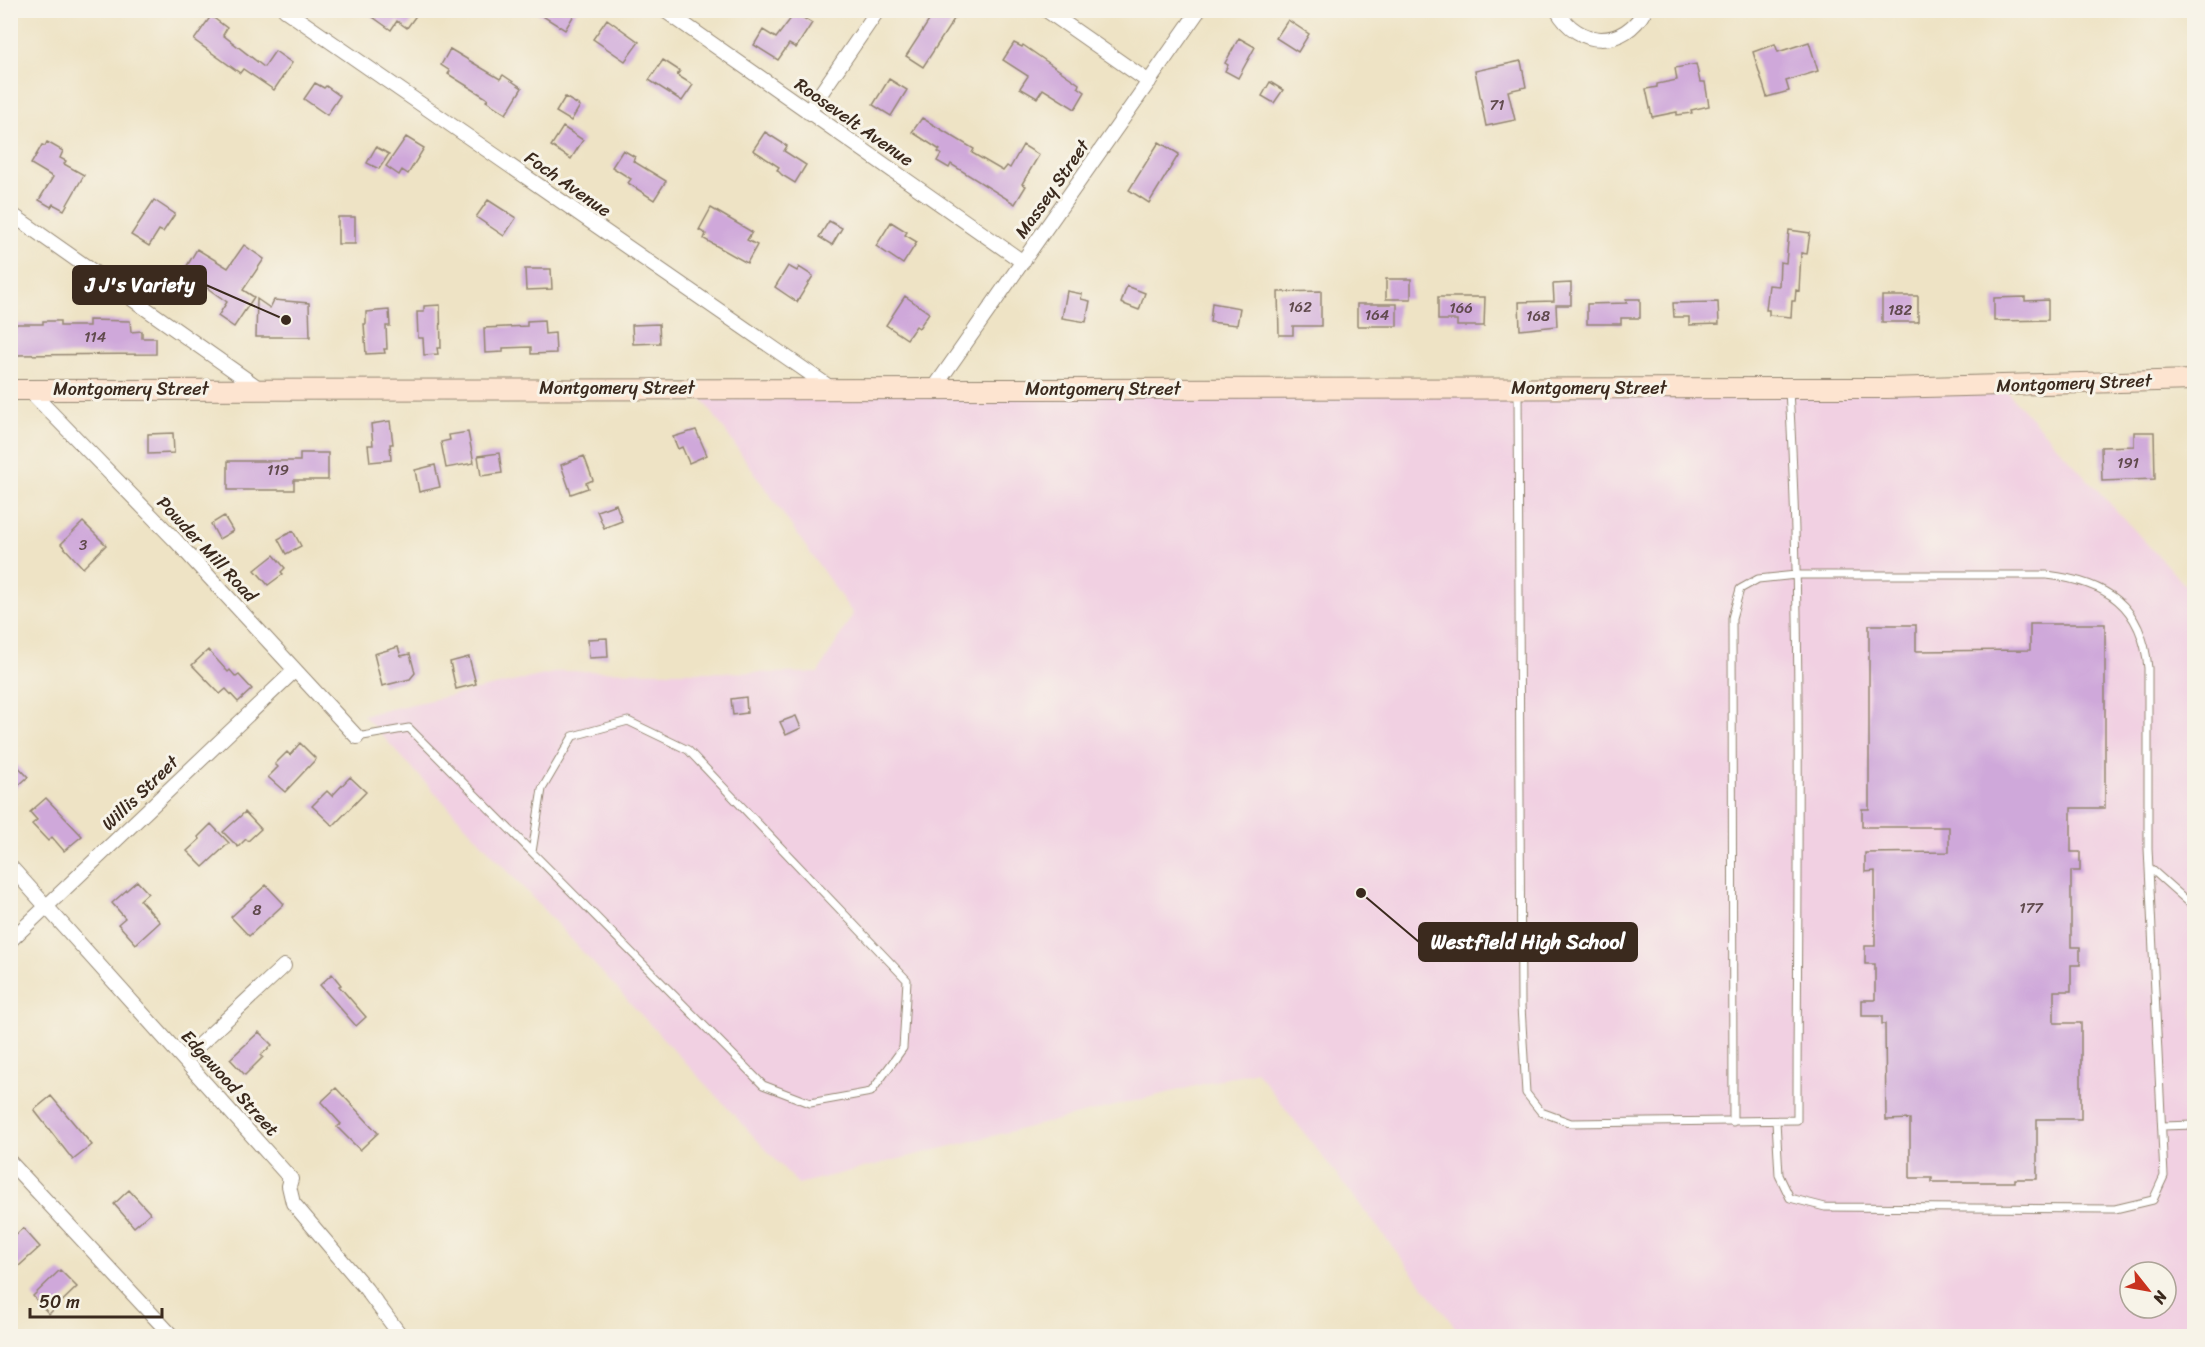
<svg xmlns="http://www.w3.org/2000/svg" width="2205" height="1347" font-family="Sriracha,sans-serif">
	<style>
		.built { fill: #f1d0e2; fill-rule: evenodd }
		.building { fill: #cfa8da }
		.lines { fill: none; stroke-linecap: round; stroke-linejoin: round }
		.lane-casing { stroke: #948672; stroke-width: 9 }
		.street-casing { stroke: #948672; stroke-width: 16 }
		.secondary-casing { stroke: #948672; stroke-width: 22 }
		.lane { stroke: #fff; stroke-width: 7 }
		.street { stroke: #fff; stroke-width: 14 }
		.secondary { stroke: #fde4d0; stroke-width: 20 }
		.labels { text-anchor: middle; stroke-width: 6; stroke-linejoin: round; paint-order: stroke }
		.number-label { font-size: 15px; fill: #604a4d }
		.street-label { font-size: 18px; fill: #3b2a1e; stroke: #f7f3e8 }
		.leader { fill: none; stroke: #3b2a1e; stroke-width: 2 }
		.callout-dot { fill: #3b2a1e; stroke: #f7f3e8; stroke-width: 2 }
		.callout { fill: #3b2a1e; stroke: #3b2a1e; stroke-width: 2 }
		.callout-label { font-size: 20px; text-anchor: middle; font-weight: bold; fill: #fff }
	</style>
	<rect width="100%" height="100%" fill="#f7f3e8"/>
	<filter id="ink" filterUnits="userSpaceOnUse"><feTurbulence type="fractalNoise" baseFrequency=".0167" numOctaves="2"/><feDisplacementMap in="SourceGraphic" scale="12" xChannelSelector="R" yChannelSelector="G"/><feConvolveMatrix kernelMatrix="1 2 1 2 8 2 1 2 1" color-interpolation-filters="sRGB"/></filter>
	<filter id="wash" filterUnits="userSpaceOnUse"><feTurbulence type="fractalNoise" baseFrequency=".008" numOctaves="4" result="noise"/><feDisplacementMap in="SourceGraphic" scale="24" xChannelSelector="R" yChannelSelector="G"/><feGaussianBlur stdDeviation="1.35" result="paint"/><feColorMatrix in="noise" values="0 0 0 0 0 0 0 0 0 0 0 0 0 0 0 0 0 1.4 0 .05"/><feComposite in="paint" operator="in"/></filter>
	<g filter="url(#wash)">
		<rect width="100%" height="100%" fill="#eee3c5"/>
		<path class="built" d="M2001 385 2194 595V1320L2170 1336H1880L1878 1331 1854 1327 1833 1334 1832 1336H1462L1256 1071 798 1184 363 715 562 671 818 673 853 614 695 388ZM2130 1272H2166V1308H2130Z"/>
		<g id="blocks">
			<path class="building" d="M363 10H420L407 28 397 21 391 30Z
				M533 10H577L565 30Z
				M936 10H960L923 67 906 56Z
				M795 13 812 23 796 48 789 44 778 60 754 45 763 30 776 38Z
				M211 16 227 28 223 35 264 67 275 51 292 63 274 90 243 69 240 73 194 40Z
				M607 19 639 42 625 61 593 39Z
				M1288 20 1309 34 1298 52 1276 38Z
				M1239 38 1255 47 1238 78 1225 71 1228 65 1225 63Z
				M1809 42 1818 71 1786 81 1789 91 1767 97 1753 52 1775 44 1778 52Z
				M1014 43 1022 47 1023 45 1079 84 1078 87 1085 92 1075 109 1043 89 1037 98 1020 88 1028 76 1003 60Z
				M450 49 500 79 503 75 522 88 506 114 486 101 488 99 448 74 450 71 441 65Z
				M663 60 680 71 677 75 693 85 682 101 649 80Z
				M1521 61 1526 87 1508 91 1515 120 1486 126 1475 71Z
				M1696 64 1700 82H1705L1709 106 1691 110 1692 113 1677 115V112L1652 117 1646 89 1657 87V84L1677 80 1675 68Z
				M889 79 907 90 891 116 873 105Z
				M1270 82 1283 90 1274 103 1262 96Z
				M315 83 324 88 326 86 340 96 327 115 304 99Z
				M565 97 580 106 571 121 556 112Z
				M922 118 974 149 972 153 1003 171 1007 166 1010 168 1023 145 1039 155 1022 184 1026 186 1015 204 951 164 949 168 937 161 941 154 938 152 940 150 912 132Z
				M563 127 583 140 571 159 551 146Z
				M765 132 787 146 784 151 806 165 795 183 782 175 777 170 779 167 753 150Z
				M406 137 424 148 408 174 402 170 399 175 386 166Z
				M47 142 63 151 60 158 66 161 64 164 84 175 64 210 53 204 51 207 39 200 53 177 31 164 42 145 45 146Z
				M1159 142 1179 154 1149 203 1129 190Z
				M376 147 389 154 379 169 367 163Z
				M623 150 635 157 633 161 666 181 654 200 628 183 631 179 612 167Z
				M154 200 175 214 163 232 159 230 149 246 131 235Z
				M488 200 516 218 504 236 476 217Z
				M711 208 752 232 747 240 757 245 747 263 704 239 706 234 699 230Z
				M338 217H355V244H338Z
				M829 221 842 228 832 245 819 237Z
				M891 222 907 232 905 235 917 242 903 264 876 246Z
				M1789 230 1810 233 1807 254 1801 253 1799 291 1796 290 1795 301H1792L1791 317 1769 315V310H1766L1769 285 1779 286 1780 262 1786 263Z
				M244 245 264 259 243 290 254 297 234 327 218 316 227 302 200 283 195 292 192 290 190 295 175 286 197 249 228 268Z
				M788 266 797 271 799 267 813 276 797 302 775 287Z
				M525 269H551L552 289 526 290Z
				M1386 279H1411V299H1386Z
				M1571 283V305H1556L1557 326 1520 330 1519 302 1554 301 1553 284Z
				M1127 286 1145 293 1139 310 1121 303Z
				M1067 291 1082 294 1081 299 1090 301 1086 322 1062 318Z
				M1321 291V326H1293V335H1279L1278 292Z
				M905 296 929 313 919 328 916 326 907 339 886 325Z
				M1882 296H1918V322H1882Z
				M1438 297H1485L1484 326H1457V320H1438Z
				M2025 297V301L2048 300V320L1994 321V298Z
				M257 299 270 308 274 300 309 303 310 337H256Z
				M1626 299H1640V318H1621V324H1587V304L1627 303Z
				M1718 302 1719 324 1689 325V317H1674L1673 303Z
				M1212 303 1240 308 1237 325 1210 322Z
				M1357 304H1397V326H1357Z
				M440 305 441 348H437L438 354 424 355 423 338H418L417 312H424V306Z
				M389 310 390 326H386L387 349H384L385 353 366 354 364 324H366V312Z
				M89 320 130 321 131 332 142 331V338H156V354L10 355V324H43V321H60V326H89Z
				M544 320 545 334 555 333 556 353 531 354V347L503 348V352L485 353 484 328 527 326V321Z
				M659 324 660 343 633 344 632 325Z
				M390 421 393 444H390L391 460 370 462 368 445H373L371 424Z
				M696 430 707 455 689 463 682 447 678 449 673 437Z
				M468 432 474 463 446 468 441 442 450 440 449 435Z
				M2134 432H2154L2155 479 2102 481 2101 447 2134 446Z
				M173 433 174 453 148 454V434Z
				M300 453H328V480H294V490H228V461H300Z
				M499 453 502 473 481 476 478 456Z
				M584 456 593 480 586 483 588 488 571 494 561 465Z
				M435 465 440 487 419 492 415 470Z
				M616 504 622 521 604 528 597 511Z
				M224 516 233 531 219 539 211 524Z
				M83 522 106 545 83 568 61 544Z
				M293 531 301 546 286 554 278 539Z
				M274 555 285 568 281 572 283 574 268 585 255 570Z
				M2030 624H2105V808H2071V852H2080V871H2071V947H2080V965H2071V991H2054V1023H2081V1119H2037V1179H2015V1182H1932V1178H1910V1119L1886 1120 1885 1024H1882V1016H1862V1000H1875V964H1865V946H1875V871L1865 872V853L1949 852V827H1862V809H1869V625H1916V651L2030 650Z
				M607 638 608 657 589 658 588 639Z
				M398 647 401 656 410 654 415 673 410 679 382 686 374 654Z
				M208 650 228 672 230 670 236 677 239 675 252 689 238 702 226 689 220 694 192 665Z
				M469 657 476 684 456 689 450 662Z
				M746 697 747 713 733 715 731 699Z
				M796 716 801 728 786 735 780 722Z
				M300 743 316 759 285 792 268 777 278 767 275 764 287 752 290 755Z
				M10 758 28 777 10 793Z
				M350 777 366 792 333 826 312 806 327 791 332 796Z
				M46 798 82 836 64 851 52 837 48 841 32 824 37 820 30 812Z
				M245 812 261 829 248 841 246 839 238 847 223 832Z
				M211 824 229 843 203 867 187 851 200 839 198 837Z
				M137 881 148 893 140 900 160 922 136 944 118 924 125 918 112 903Z
				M266 885 284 904 249 936 231 917Z
				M332 974 341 985 339 986 366 1017 356 1026 320 985Z
				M259 1032 272 1045 261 1055 263 1057 245 1075 230 1059Z
				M336 1088 378 1133 360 1150 337 1127 341 1124 321 1102Z
				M51 1096 92 1145 73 1160 34 1110Z
				M129 1190 150 1213 134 1227 114 1204Z
				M23 1228 40 1247 10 1274V1240Z
				M60 1270 77 1287 49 1314 33 1296Z"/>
		</g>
	</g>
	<g filter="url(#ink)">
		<use href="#blocks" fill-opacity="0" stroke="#948672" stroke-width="1.5"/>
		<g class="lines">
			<g class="lane-casing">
				<path id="lane" d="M1518 391 1521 1006 1526 1093 1541 1112 1571 1123 1797 1120C1797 876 1803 633 1789 390
					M357 737 409 728 763 1085 810 1103 871 1092 903 1048 907 980 688 750 628 721 573 736 542 789 532 852
					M2149 867 2194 907
					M1733 1122 1732 618 1740 589 1758 579 1796 575H2047C2107 582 2142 605 2148 668V848L2164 1176 2153 1200 2115 1209 1825 1207 1790 1198 1779 1175 1776 1121
					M2163 1126 2194 1125"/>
			</g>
			<g class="street-casing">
				<path id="street" d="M285 10 831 388
					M664 10 1023 262
					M1046 10 1149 82
					M1557 10C1578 48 1624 49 1645 10
					M808 112 878 10
					M10 213 260 389
					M934 388 1199 10
					M28 389 176 541 357 737
					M10 866 291 1179 289 1186 293 1203 366 1289 401 1336
					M10 941 294 671
					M184 1059 284 966
					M10 1162 172 1336"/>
			</g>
			<g class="secondary-casing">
				<path id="secondary" d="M10 390 1886 388 2194 380"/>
			</g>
			<use href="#lane" class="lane"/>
			<use href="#street" class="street"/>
			<use href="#secondary" class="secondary"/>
		</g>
	</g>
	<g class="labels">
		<g class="number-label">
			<text x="1497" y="110">71</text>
			<text x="1300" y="312">162</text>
			<text x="1461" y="313">166</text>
			<text x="1900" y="315">182</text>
			<text x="1377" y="320">164</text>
			<text x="1538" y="321">168</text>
			<text x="95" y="342">114</text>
			<text x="2128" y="468">191</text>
			<text x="278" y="475">119</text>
			<text x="83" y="550">3</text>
			<text x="2031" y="913">177</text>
			<text x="257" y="915">8</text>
		</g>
		<g class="street-label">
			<text transform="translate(854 122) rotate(35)" y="6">Roosevelt Avenue</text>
			<text transform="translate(568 184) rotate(35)" y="6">Foch Avenue</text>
			<text transform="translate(1052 189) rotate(-55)" y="6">Massey Street</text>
			<text transform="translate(2074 383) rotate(-2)" y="6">Montgomery Street</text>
			<text x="617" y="394">Montgomery Street</text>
			<text x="1589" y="394">Montgomery Street</text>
			<text x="131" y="395">Montgomery Street</text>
			<text x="1103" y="395">Montgomery Street</text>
			<text transform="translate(207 549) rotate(47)" y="6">Powder Mill Road</text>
			<text transform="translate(140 793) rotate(-44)" y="6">Willis Street</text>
			<text transform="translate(230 1083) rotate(48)" y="6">Edgewood Street</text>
		</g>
	</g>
	<path class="leader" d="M286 320L206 285M1361 893L1419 942"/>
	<g class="callout-dot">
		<circle cx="286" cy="320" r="6"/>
		<circle cx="1361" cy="893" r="6"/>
	</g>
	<g class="callout">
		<rect x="73" y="266" width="133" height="38" rx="6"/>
		<rect x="1419" y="923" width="218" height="38" rx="6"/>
	</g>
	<g class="callout-label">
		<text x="140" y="292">J J's Variety</text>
		<text x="1528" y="949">Westfield High School</text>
	</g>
	<rect width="2205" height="1347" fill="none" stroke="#f7f3e8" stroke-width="36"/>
	<g transform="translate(2148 1290) rotate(121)"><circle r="28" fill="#f7f3e8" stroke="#aca397" stroke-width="1.5"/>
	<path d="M0-4.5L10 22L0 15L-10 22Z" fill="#c8321e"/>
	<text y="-9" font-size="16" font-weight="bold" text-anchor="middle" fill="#3b2a1e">N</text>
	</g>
	<path d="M30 1308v9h132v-9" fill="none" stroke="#3b2a1e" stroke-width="3"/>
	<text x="39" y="1308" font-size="18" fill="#3b2a1e" stroke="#f7f3e8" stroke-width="4.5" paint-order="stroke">50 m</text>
</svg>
